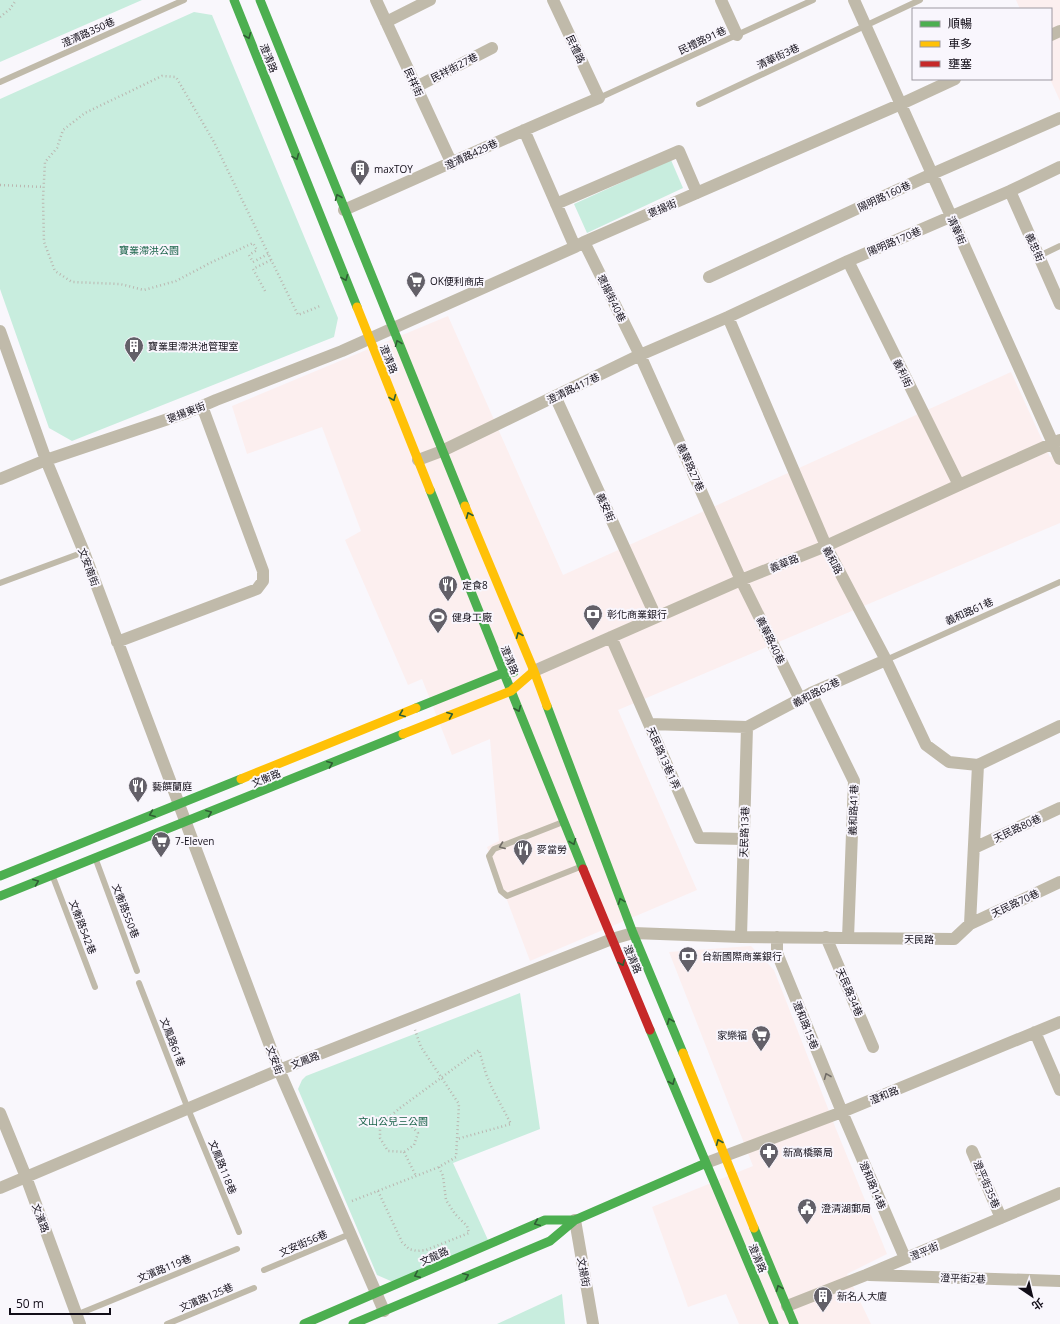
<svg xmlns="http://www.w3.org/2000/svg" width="1060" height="1324" font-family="'Open Sans','Noto Sans TC',sans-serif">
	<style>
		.commercial { fill: #fcefef }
		.green { fill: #c8edde }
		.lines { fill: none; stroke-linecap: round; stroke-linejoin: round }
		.path { stroke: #bab6b0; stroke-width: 2.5; stroke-dasharray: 1 3; stroke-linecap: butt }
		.lane { stroke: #c0baaa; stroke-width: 6 }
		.street { stroke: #c0baaa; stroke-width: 12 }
		.fast { stroke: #4caf50; stroke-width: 9 }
		.slow { stroke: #ffc107; stroke-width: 9 }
		.jam { stroke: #c62828; stroke-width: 9 }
		.oneway { stroke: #2f5e34 }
		.oneway2 { stroke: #726d68 }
		.labels { text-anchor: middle; stroke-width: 4; stroke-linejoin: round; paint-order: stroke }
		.street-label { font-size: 10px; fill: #120e18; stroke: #f9f6fd }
		.poi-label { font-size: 10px; fill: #120e18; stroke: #f9f6fd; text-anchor: start }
		.park-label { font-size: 10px; fill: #186248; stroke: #f9f6fd }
	</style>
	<rect width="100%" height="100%" fill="#f9f7fc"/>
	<path class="commercial" d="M1016 0H1060V101L1050 79 1051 9H1020Z
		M448 316 563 575 1011 372 1050 457 1060 452V523L618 710 697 890 530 961 487 847 499 841 490 739 452 755 422 679 408 685 345 540 361 531 322 427 247 454 232 406Z
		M751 946 774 970 836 1129 887 1254 847 1274 871 1324H739L726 1294 688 1307 652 1207 753 1166 669 952Z"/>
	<path class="green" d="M0 0H142L0 62Z
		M194 12 212 15 338 318 334 337 72 441 49 428 0 289V99Z
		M671 160 683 188 587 233 574 204Z
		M520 993 540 1129 453 1163 488 1240 393 1282 377 1275 298 1089 302 1080 306 1076Z
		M562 1294 565 1324H497Z"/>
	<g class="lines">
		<path class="path" d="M0 17 10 9 16 0
			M0 185 44 187
			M268 254 253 262 249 255 257 250 253 243 210 263 176 281 144 290 120 284 72 282 55 271 44 242 43 199 45 162 57 148 63 130 85 113 162 76 176 77 214 142 298 315 320 306
			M265 291 253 269 271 260
			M386 1120C403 1119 406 1120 418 1133L414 1145 404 1152 388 1151 380 1138V1125L400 1108 479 1050 486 1074 492 1088 511 1124 457 1139
			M404 1152 416 1176
			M439 1167 443 1176 446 1200 455 1214 467 1226 469 1233
			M378 1191 402 1242 409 1249 417 1251 426 1250 469 1233
			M352 1201 439 1167 456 1157 459 1104 421 1047 415 1030"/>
		<path class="lane" d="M0 82 184 0
			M599 98 813 0
			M699 104 920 0
			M1039 256 1060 246
			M0 583 84 552
			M886 660 1060 582
			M563 822 494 849 489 856 501 891 507 896 580 867
			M96 860 137 971
			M53 877 95 987
			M139 983 188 1109 239 1232
			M264 1270 350 1234
			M76 1315 237 1249
			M167 1324 254 1288"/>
		<path class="street" d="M376 0 452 164
			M721 0 737 35
			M854 0 1060 459
			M386 22 430 0
			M1051 35 1060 31
			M416 87 492 48
			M524 130 575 247
			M1010 191 1060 304
			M556 204 679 151 697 193
			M344 210C429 173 513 134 599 98L553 0
			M584 242 640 355 741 580 800 699
			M848 261 959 485
			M709 277 932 174 1060 118
			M728 317 826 546 886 660 926 745 949 762 978 765
			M0 331 46 460 84 552 279 1070 384 1311
			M555 396 656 617
			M418 460 442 451 640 355 728 317 848 261 1010 191 1060 167
			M0 479 46 460 186 413 216 400 342 351 575 247 584 242 901 104 955 79
			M611 637 699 838 744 839
			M117 642 257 589 263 581V571L202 406
			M534 671 741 580 826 546 959 485 1060 440
			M811 693 854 781 848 938
			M649 724 747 727 800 699 811 693 886 660
			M974 848 1060 808
			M970 924 1060 882
			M741 937 747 727
			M777 937V953L842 1112 905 1258
			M826 937 873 1047
			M1035 1032 1060 1090
			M0 1113 26 1177 80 1324
			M972 1151 1001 1218
			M706 1163 842 1112 1060 1022
			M0 1188 279 1070 612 939 633 933 741 937 954 939 970 924 978 765 1060 726
			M575 1220 593 1324
			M869 1275 1060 1281
			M787 1306 866 1275 1060 1193"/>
		<path class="fast" d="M234 0 357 307
			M260 0 465 506
			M430 490 583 869
			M547 706 633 933 683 1053
			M416 708 503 673 514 672
			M0 876 241 779
			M0 896 403 734
			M650 1030 774 1324
			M754 1228 794 1324
			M304 1324 545 1220H575
			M353 1324 550 1241 575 1220 706 1163"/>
		<path class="slow" d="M357 307 430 490
			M465 506 534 671 547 706
			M403 734 511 691 534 671
			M241 779 416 708
			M683 1053 754 1228"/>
		<path class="jam" d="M583 869 650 1030"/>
	</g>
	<defs><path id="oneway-chevron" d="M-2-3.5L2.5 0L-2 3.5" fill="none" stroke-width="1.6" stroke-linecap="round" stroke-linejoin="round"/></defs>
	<g class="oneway">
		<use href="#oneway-chevron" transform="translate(248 36) rotate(68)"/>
		<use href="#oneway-chevron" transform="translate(296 157) rotate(68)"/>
		<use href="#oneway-chevron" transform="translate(338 197) rotate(-112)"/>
		<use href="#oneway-chevron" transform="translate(345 278) rotate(68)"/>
		<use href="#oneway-chevron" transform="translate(398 343) rotate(-112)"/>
		<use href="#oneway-chevron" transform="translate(393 398) rotate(68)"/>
		<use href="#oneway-chevron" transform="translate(469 515) rotate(-113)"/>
		<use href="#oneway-chevron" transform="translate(519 635) rotate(-113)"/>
		<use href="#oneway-chevron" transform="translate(518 709) rotate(67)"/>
		<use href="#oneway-chevron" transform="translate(402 714) rotate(158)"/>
		<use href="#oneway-chevron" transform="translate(450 715) rotate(-22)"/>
		<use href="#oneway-chevron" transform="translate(330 764) rotate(-22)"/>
		<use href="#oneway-chevron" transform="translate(209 813) rotate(-22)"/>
		<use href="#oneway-chevron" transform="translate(152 814) rotate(158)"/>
		<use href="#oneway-chevron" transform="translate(573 842) rotate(68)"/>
		<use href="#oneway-chevron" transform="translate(36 882) rotate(-22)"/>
		<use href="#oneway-chevron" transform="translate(621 901) rotate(-111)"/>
		<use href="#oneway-chevron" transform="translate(622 963) rotate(67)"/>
		<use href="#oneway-chevron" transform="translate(670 1021) rotate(-112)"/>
		<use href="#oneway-chevron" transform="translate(672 1082) rotate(67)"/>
		<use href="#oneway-chevron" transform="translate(719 1142) rotate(-113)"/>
		<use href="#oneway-chevron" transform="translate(537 1223) rotate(157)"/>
		<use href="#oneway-chevron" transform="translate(417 1275) rotate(156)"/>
		<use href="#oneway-chevron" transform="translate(466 1276) rotate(-23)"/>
		<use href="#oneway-chevron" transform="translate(779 1288) rotate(-112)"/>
	</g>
	<g class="oneway2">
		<use href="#oneway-chevron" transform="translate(502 846) rotate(159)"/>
		<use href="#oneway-chevron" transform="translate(827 1076) rotate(-112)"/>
	</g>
	<defs>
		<g id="building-pin" transform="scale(1)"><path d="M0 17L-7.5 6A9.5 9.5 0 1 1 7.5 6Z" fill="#636068" stroke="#f9f6fd"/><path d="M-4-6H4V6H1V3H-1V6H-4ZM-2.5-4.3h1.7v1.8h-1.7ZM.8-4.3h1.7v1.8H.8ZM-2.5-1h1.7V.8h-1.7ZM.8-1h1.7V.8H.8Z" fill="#fff"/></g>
		<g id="supermarket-pin" transform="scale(1)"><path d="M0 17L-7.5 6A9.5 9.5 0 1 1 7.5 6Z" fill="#636068" stroke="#f9f6fd"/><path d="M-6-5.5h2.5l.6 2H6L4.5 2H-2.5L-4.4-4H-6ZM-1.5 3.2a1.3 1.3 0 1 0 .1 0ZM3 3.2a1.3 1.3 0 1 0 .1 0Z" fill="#fff"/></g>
		<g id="restaurant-pin" transform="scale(1)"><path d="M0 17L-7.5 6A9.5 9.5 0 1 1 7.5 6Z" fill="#636068" stroke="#f9f6fd"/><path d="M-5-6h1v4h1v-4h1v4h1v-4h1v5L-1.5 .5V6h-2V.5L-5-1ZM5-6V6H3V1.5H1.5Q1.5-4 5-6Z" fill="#fff"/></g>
		<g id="bank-pin" transform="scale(1)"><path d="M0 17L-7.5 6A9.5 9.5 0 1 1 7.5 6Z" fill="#636068" stroke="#f9f6fd"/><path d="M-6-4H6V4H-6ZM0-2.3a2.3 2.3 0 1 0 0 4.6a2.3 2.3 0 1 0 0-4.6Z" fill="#fff"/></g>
		<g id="stadium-pin" transform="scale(1)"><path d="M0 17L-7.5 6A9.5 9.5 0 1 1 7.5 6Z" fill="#636068" stroke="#f9f6fd"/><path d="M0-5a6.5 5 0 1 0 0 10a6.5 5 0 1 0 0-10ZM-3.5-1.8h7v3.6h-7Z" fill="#fff"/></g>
		<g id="pharmacy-pin" transform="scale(1)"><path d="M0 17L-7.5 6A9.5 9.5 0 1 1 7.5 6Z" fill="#636068" stroke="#f9f6fd"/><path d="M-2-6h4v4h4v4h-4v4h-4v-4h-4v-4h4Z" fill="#fff"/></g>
		<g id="civic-pin" transform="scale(1)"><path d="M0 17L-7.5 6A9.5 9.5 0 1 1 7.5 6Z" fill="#636068" stroke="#f9f6fd"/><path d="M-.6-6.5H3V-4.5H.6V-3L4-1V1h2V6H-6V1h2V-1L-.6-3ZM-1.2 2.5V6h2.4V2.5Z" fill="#fff"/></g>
	</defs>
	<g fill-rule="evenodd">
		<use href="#building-pin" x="360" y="169"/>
		<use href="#supermarket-pin" x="416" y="281"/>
		<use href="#building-pin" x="134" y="346"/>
		<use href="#restaurant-pin" x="448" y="585"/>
		<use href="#bank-pin" x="593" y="614"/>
		<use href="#stadium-pin" x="438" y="617"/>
		<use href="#restaurant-pin" x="138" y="786"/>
		<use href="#supermarket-pin" x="161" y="841"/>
		<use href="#restaurant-pin" x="523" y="849"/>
		<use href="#bank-pin" x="688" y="956"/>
		<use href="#supermarket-pin" x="761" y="1035"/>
		<use href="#pharmacy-pin" x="769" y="1152"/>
		<use href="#civic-pin" x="807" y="1208"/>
		<use href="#building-pin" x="823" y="1296"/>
	</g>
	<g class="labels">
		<g class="street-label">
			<text transform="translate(88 32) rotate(-24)" y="4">澄清路350巷</text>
			<text transform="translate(702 40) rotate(-25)" y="4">民禮路91巷</text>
			<text transform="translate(576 49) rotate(65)" y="4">民禮路</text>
			<text transform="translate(778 56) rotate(-25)" y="4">清華街3巷</text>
			<text transform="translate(269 58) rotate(68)" y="4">澄清路</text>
			<text transform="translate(454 67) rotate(-27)" y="4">民祥街27巷</text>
			<text transform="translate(414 82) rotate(65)" y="4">民祥街</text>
			<text transform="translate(471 154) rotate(-25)" y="4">澄清路429巷</text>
			<text transform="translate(884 196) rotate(-25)" y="4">陽明路160巷</text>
			<text transform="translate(662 208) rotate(-23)" y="4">褒揚街</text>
			<text transform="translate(957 230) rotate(66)" y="4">清華街</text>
			<text transform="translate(894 241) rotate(-23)" y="4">陽明路170巷</text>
			<text transform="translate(1035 247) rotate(66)" y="4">義忠街</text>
			<text transform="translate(612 298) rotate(64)" y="4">褒揚街40巷</text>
			<text transform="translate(389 359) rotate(68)" y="4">澄清路</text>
			<text transform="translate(903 373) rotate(64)" y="4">義利街</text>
			<text transform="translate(573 388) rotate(-26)" y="4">澄清路417巷</text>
			<text transform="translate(186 412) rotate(-21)" y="4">褒揚東街</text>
			<text transform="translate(691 467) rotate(66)" y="4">義華路27巷</text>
			<text transform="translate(606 507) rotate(66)" y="4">義安街</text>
			<text transform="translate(833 560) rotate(62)" y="4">義和路</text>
			<text transform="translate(784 563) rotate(-22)" y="4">義華路</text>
			<text transform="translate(89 567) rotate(69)" y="4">文安南街</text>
			<text transform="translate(969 611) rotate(-24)" y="4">義和路61巷</text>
			<text transform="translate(771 640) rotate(64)" y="4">義華路40巷</text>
			<text transform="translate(510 660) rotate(68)" y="4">澄清路</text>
			<text transform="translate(816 692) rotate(-27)" y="4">義和路62巷</text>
			<text transform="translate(664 758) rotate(66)" y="4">天民路13巷1弄</text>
			<text transform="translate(266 778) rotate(-22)" y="4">文衡路</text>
			<text transform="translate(853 810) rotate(-88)" y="4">義和路41巷</text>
			<text transform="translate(1017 828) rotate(-25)" y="4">天民路80巷</text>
			<text transform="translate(744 832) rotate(-88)" y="4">天民路13巷</text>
			<text transform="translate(1015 903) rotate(-25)" y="4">天民路70巷</text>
			<text transform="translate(126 911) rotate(69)" y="4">文衡路550巷</text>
			<text transform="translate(83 927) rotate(69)" y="4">文衡路542巷</text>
			<text transform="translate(919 939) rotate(1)" y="4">天民路</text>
			<text transform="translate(633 959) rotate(67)" y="4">澄清路</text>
			<text transform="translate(850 992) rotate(67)" y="4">天民路34巷</text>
			<text transform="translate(806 1025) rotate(68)" y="4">澄和路15巷</text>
			<text transform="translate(173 1042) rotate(69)" y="4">文鳳路61巷</text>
			<text transform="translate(275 1060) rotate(69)" y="4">文安街</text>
			<text transform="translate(305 1060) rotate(-21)" y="4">文鳳路</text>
			<text transform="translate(884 1095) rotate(-22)" y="4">澄和路</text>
			<text transform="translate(223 1167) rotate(68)" y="4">文鳳路118巷</text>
			<text transform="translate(987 1184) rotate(67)" y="4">澄平街35巷</text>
			<text transform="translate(873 1185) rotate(67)" y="4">澄和路14巷</text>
			<text transform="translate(41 1218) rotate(70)" y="4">文濱路</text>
			<text transform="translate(303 1243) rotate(-23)" y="4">文安街56巷</text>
			<text transform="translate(924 1251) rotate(-23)" y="4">澄平街</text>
			<text transform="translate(434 1256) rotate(-24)" y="4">文龍路</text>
			<text transform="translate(758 1258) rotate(67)" y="4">澄清路</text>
			<text transform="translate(164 1268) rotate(-22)" y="4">文濱路119巷</text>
			<text transform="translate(584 1272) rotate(80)" y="4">文揚街</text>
			<text transform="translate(963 1278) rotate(2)" y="4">澄平街2巷</text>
			<text transform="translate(206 1297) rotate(-23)" y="4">文濱路125巷</text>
		</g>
		<g class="poi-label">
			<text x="374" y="173">maxTOY</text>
			<text x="430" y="285">OK便利商店</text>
			<text x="148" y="350">寶業里滯洪池管理室</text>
			<text x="462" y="589">定食8</text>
			<text x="607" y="618">彰化商業銀行</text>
			<text x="452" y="621">健身工廠</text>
			<text x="152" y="790">藝饌蘭庭</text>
			<text x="175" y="845">7-Eleven</text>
			<text x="537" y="853">麥當勞</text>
			<text x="702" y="960">台新國際商業銀行</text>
			<text x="747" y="1039" text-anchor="end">家樂福</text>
			<text x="783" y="1156">新高橋藥局</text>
			<text x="821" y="1212">澄清湖郵局</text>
			<text x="837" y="1300">新名人大廈</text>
		</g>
		<g class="park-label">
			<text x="149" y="254">寶業滯洪公園</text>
			<text x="393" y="1125">文山公兒三公園</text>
		</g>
	</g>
	<rect x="912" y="8" width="140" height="72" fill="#f9f6fd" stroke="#9d99a1"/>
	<rect x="920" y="21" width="20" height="6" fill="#4caf50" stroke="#9d99a1"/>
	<text x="948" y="28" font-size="12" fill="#120e18">順暢</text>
	<rect x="920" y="41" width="20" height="6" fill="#ffc107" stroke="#9d99a1"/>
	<text x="948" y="48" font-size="12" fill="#120e18">車多</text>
	<rect x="920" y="61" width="20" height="6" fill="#c62828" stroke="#9d99a1"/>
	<text x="948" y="68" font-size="12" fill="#120e18">壅塞</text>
	<g transform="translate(1032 1296) rotate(145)" stroke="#f9f6fd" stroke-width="3" paint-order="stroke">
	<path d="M0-3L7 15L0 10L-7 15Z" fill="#120e18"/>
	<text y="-6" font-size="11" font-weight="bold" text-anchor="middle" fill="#120e18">北</text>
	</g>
	<path d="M10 1308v6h100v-6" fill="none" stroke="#120e18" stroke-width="2"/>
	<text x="16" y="1308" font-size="12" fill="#120e18" stroke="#f9f6fd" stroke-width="3" paint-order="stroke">50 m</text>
</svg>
